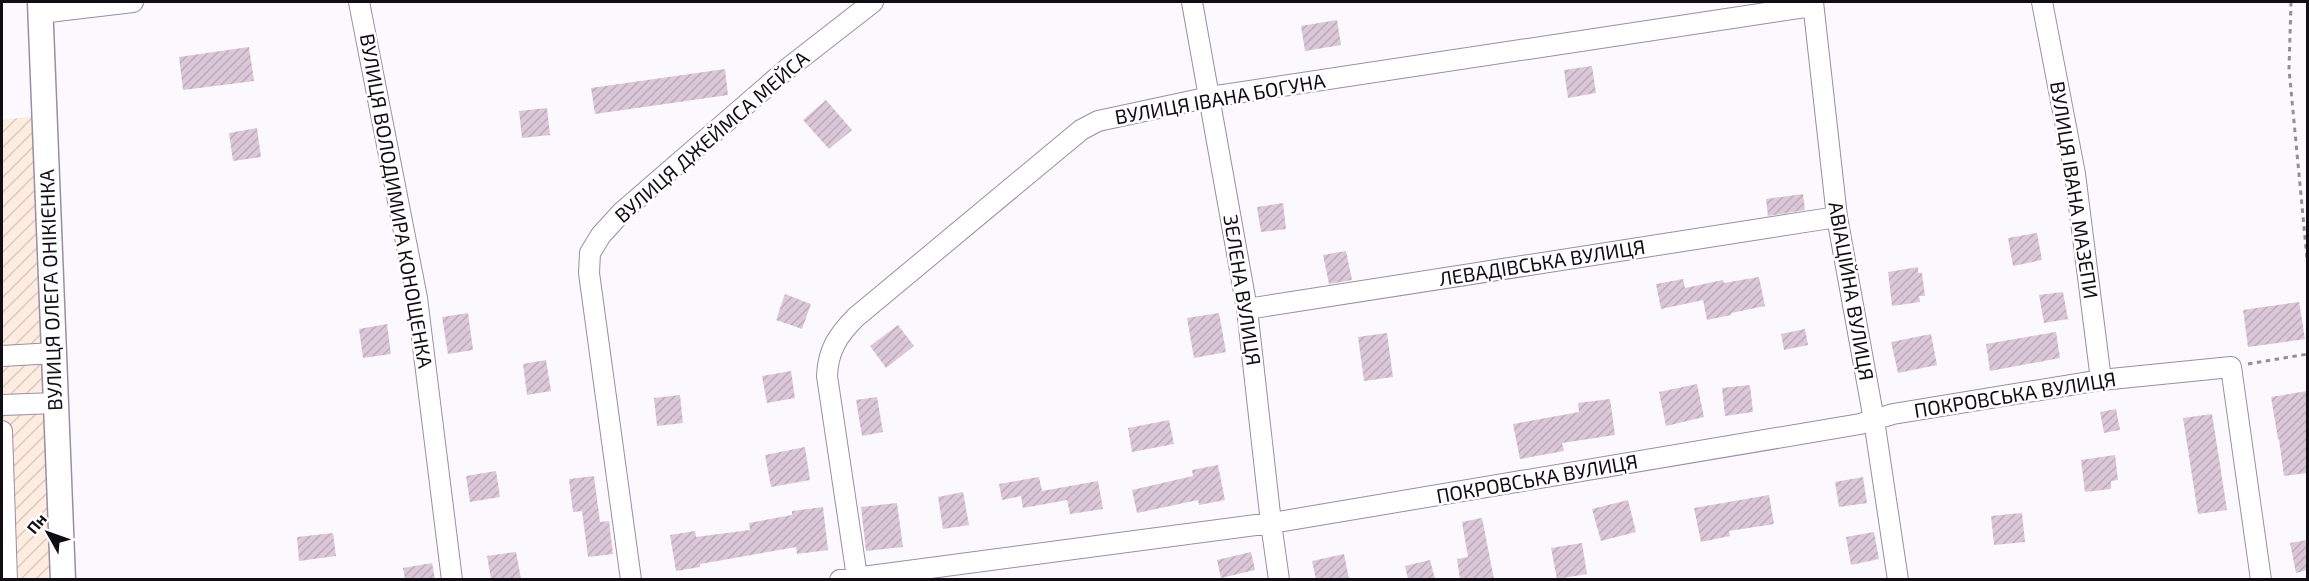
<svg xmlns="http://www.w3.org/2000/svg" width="2309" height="581" font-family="'Exo 2',sans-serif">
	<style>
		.industrial { fill: url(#industrial-furrows) }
		.building { fill: url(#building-hatch) }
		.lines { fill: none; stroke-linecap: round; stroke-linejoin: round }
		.minor-casing { stroke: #998ea3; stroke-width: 22 }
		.major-casing { stroke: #998ea3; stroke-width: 27 }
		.path { stroke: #939095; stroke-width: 3; stroke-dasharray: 4.5 4.5; stroke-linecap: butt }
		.minor { stroke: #fff; stroke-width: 20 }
		.major { stroke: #fff; stroke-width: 24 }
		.labels { text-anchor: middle; stroke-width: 5; stroke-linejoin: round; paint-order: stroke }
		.street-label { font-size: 20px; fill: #110d14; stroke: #fff }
	</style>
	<defs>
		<pattern id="industrial-furrows" width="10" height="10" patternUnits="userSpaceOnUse" patternTransform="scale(1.5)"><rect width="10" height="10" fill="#feece1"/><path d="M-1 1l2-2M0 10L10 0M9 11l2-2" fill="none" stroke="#d9c9c0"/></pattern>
		<pattern id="building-hatch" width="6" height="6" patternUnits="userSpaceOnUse" patternTransform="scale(1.5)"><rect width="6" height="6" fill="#dbc7d8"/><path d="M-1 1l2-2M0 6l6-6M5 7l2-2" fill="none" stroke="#bbaab8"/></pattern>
	</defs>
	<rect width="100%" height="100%" fill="#fbf9fd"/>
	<path class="industrial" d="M44 115 63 579H2V120Z"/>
	<path class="building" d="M1337 20 1341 45 1305 51 1301 26Z
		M249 47 254 81 183 90 179 57Z
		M1592 66 1596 93 1568 98 1564 70Z
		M725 69 728 95 595 114 591 88Z
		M826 100 852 130 829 149 803 120Z
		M547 108 550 135 522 138 519 111Z
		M257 128 261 157 233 161 229 133Z
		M1803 194 1805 210 1768 216 1766 199Z
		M1283 203 1286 229 1261 232 1257 207Z
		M2037 233 2042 260 2013 266 2008 238Z
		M1346 251 1352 280 1329 284 1323 255Z
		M1918 267V273H1922L1925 296H1919L1920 302 1892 306 1888 272Z
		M1759 277 1765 306 1731 313V315L1707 320 1703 300 1661 309 1656 284 1683 279 1685 288 1723 280 1724 283Z
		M2063 292 2068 319 2044 323 2039 295Z
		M785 294 811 304 802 329 776 320Z
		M2299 302 2305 339 2248 347 2243 310Z
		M468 313 473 350 448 354 442 317Z
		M1219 313 1226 352 1194 358 1187 318Z
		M387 324 391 354 363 358 359 329Z
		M898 325 914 346 886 368 870 346Z
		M1805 329 1808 345 1784 350 1781 334Z
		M2056 332 2060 358 1990 371 1986 344Z
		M1387 333 1393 377 1364 381 1358 337Z
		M1931 334 1937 365 1898 373 1891 342Z
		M546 360 551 391 527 395 523 364Z
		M791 371 795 398 767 403 762 376Z
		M1697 384 1704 417 1666 426 1659 392Z
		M1750 385 1753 412 1725 416 1722 388Z
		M2307 391V473L2284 476 2279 439H2278L2271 397Z
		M680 395 683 423 657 426 654 398Z
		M877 397 883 432 862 436 856 400Z
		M1610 399 1615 435 1562 443 1564 451 1520 459 1513 424 1579 412 1578 403Z
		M2116 409 2120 430 2104 433 2100 412Z
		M2212 414 2227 510 2198 514 2183 418Z
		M1169 420 1174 444 1132 452 1128 428Z
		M805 447 810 480 771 487 765 455Z
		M2115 455 2118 480 2111 481V489L2085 492 2081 460Z
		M1218 465 1225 500 1199 505 1198 500 1137 513 1132 490 1193 476 1192 470Z
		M496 471 500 497 470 502 466 476Z
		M594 476 600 522 609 521 613 554 588 557 582 511 573 512 569 479Z
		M1039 477 1042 491 1098 481 1103 509 1070 514 1067 500 1023 508 1021 496 1002 500 999 484Z
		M1863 477 1867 503 1839 507 1835 482Z
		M963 492 969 525 943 529 938 497Z
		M1769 495 1774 524 1729 531 1730 536 1701 542 1694 508Z
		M1628 500 1636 532 1601 541 1592 509Z
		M897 503 903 547 866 551 861 507Z
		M823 507 828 550 797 554 796 547 700 564V567L676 571 670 535 695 531 696 537 750 530 749 523 792 515V511Z
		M2022 513 2025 542 1994 545 1991 516Z
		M1482 518 1494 579H1460L1457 559 1468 557 1462 522Z
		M1874 532 1879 559 1851 565 1846 537Z
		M333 533 336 556 299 561 297 537Z
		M2307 540V570L2296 573 2290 543Z
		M1582 543 1587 574 1557 579 1551 548Z
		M516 552 521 579H491L487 556Z
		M1251 552 1255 570 1221 578 1217 560Z
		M1344 554 1349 579H1316L1312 561Z
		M1430 560 1435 579H1408L1405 566Z
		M432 563 435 579H405L403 568Z"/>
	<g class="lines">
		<g class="minor-casing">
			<path id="minor" d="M359 2 417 298 452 580
				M1192 2 1247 309 1271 523 1279 580
				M1813 2 1837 217 1874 420 1898 580
				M2042 2 2075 174 2101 380
				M40 13 133 2
				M1247 309 1837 217
				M2 356 54 353
				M2 405 56 403
				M2 431 7 580
				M857 577 827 376C828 350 838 335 856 317L1081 130 1098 121 1210 97 1812 6
				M631 580 589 273 590 253 601 235 622 212 787 69 873 2
				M840 580 1278 522 1860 424 1893 414 2101 380 2231 367 2261 580"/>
		</g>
		<g class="major-casing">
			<path id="major" d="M40 2 63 580"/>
		</g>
		<path class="path" d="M2291 2 2289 69 2308 269
			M2248 364 2308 354"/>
		<use href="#minor" class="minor"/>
		<use href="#major" class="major"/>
	</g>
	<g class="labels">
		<g class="street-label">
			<text transform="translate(1220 99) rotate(-10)" y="7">ВУЛИЦЯ ІВАНА БОГУНА</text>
			<text transform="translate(712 137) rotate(-41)" y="7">ВУЛИЦЯ ДЖЕЙМСА МЕЙСА</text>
			<text transform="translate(2074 190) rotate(81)" y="7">ВУЛИЦЯ ІВАНА МАЗЕПИ</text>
			<text transform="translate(396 201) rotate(80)" y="7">ВУЛИЦЯ ВОЛОДИМИРА КОНОЩЕНКА</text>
			<text transform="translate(1542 263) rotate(-9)" y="7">ЛЕВАДІВСЬКА ВУЛИЦЯ</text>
			<text transform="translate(51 290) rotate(-92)" y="7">ВУЛИЦЯ ОЛЕГА ОНІКІЄНКА</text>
			<text transform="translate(1242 290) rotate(81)" y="7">ЗЕЛЕНА ВУЛИЦЯ</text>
			<text transform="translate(1851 291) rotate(80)" y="7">АВІАЦІЙНА ВУЛИЦЯ</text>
			<text transform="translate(2015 395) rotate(-9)" y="7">ПОКРОВСЬКА ВУЛИЦЯ</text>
			<text transform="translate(1537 479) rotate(-10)" y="7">ПОКРОВСЬКА ВУЛИЦЯ</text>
		</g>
	</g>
	<rect width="2309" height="581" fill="none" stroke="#110d14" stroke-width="6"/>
	<g transform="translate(48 533) rotate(310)" stroke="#ffffff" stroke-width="4.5" paint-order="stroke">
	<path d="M0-4.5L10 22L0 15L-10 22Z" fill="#110d14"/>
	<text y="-9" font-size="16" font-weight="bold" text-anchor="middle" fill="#110d14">Пн</text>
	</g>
</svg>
